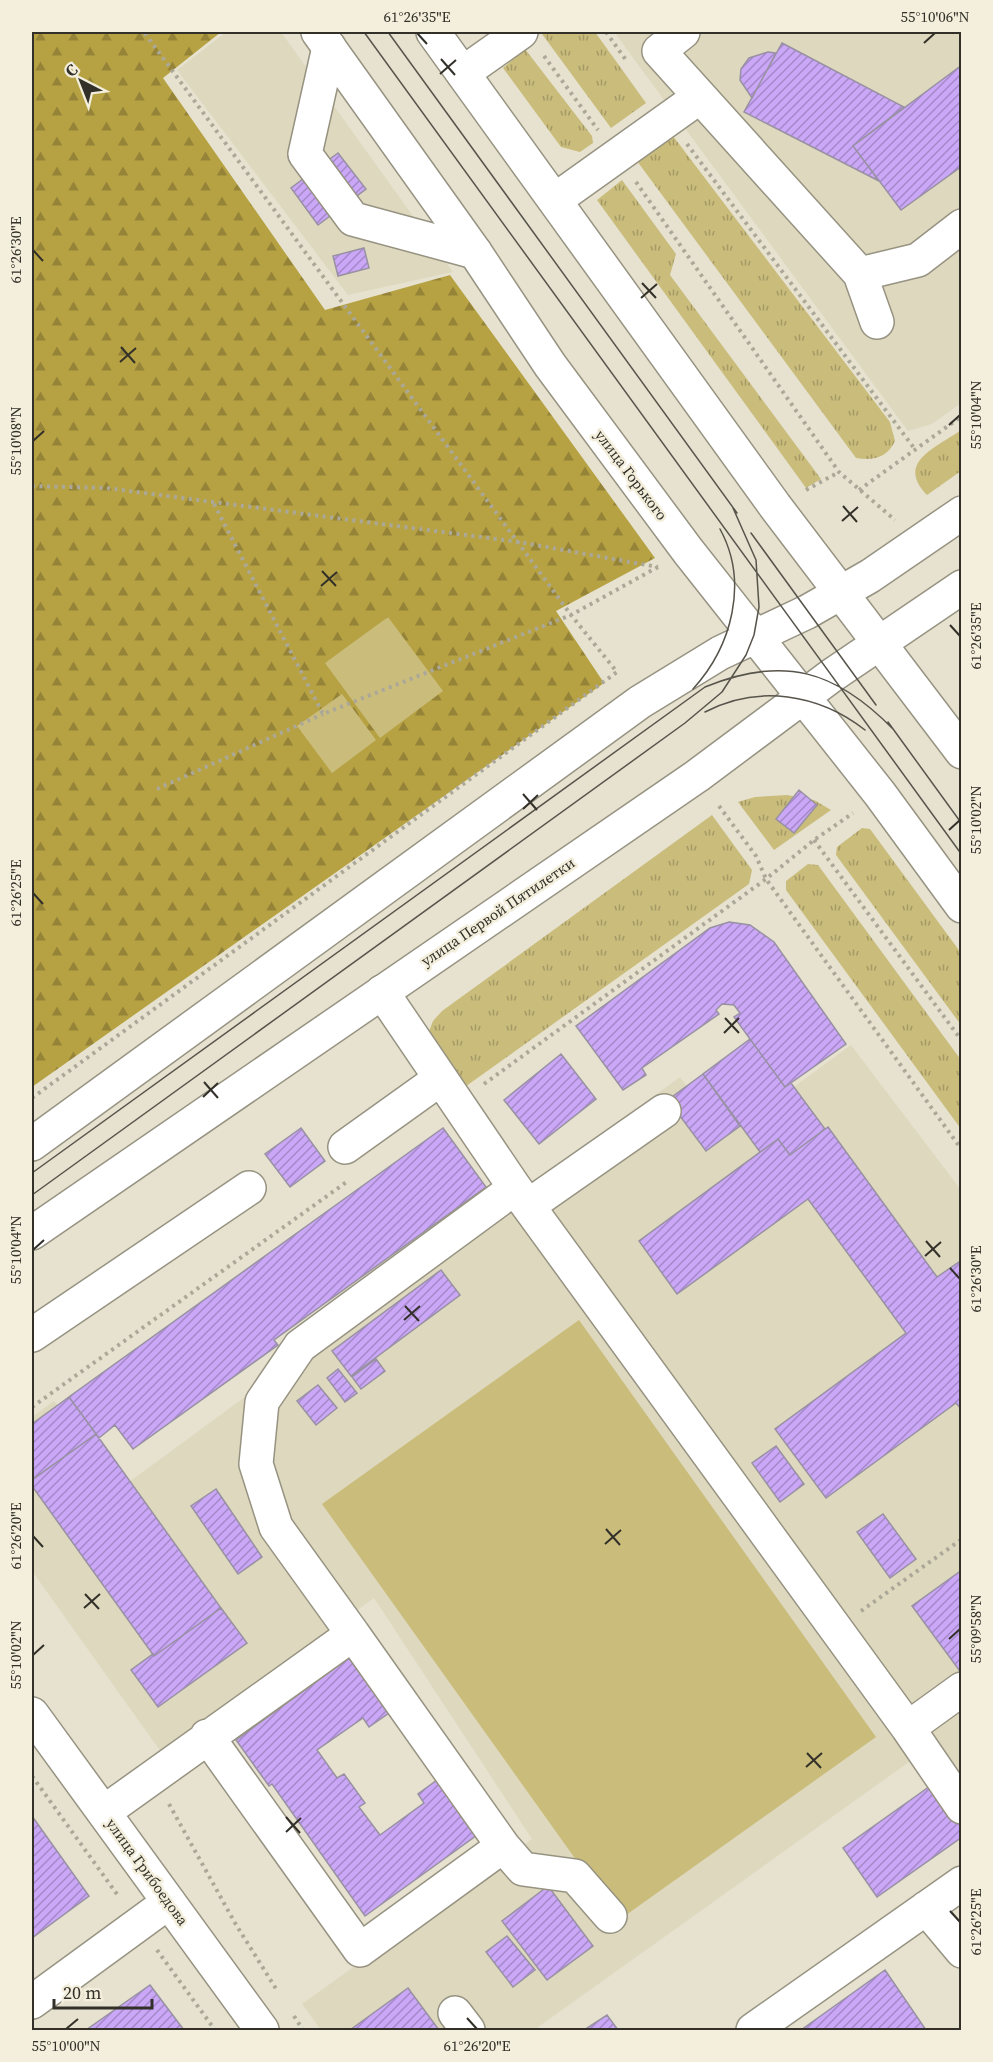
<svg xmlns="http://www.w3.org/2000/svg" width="993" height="2062" font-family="'Source Serif 4',serif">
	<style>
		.built { fill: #ded8be }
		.grass { fill: url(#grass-tufts) }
		.forest { fill: url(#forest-firs) }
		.green { fill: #cabc7b }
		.building { fill: url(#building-hatch); stroke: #9891a2; stroke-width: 1.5 }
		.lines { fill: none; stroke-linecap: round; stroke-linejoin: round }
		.minor-casing { stroke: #979382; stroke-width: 36 }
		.major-casing { stroke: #979382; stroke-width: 36 }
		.path { stroke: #aca899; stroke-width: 4; stroke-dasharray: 3 4.5; stroke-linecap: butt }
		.minor { stroke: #fff; stroke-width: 33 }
		.major { stroke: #fff; stroke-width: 33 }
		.tram { stroke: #57544b; stroke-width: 1.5 }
		.ticks { fill: none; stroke: #323029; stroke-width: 2 }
		.labels { text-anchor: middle; stroke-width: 5; stroke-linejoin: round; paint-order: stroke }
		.street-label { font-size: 15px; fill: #323029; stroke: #f3efdc }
		.neatline { fill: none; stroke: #323029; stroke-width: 2 }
		.ticks-label { font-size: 15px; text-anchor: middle; fill: #323029 }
	</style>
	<defs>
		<pattern id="grass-tufts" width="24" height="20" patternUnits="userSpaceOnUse" patternTransform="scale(1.5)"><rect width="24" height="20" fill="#cabc7b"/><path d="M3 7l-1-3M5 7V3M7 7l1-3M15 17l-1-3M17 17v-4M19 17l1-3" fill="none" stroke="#a59965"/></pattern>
		<pattern id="forest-firs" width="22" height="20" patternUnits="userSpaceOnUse" patternTransform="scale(1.5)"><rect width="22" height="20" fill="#b6a243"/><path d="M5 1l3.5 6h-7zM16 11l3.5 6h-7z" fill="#958438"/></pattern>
		<pattern id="building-hatch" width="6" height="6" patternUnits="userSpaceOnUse" patternTransform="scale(1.5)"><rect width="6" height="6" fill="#caa7f7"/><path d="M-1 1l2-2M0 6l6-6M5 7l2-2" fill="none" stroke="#a588c8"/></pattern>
	</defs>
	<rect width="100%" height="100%" fill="#e6e2cf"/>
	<path class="built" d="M226 32H281L453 272 348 295 177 70Z
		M614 32H961V403L932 424 908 431Z
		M851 1045 961 1190V1790L930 1747 534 2030H321L302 2004 532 1839 374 1598 161 1752 32 1571V1417L54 1401 121 1488 680 1077 724 1138Z"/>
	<path class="grass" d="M545 32H595L646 103 611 128 542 34Z
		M525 49 592 136 593 143 580 152 561 147 503 68Z
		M673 136 890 422 895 441C887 458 873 461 856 458L637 161Z
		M622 180 676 254 670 275 821 479 806 488 597 200Z
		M961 430V471L927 495C895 462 936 448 961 430Z
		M787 795 814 800 831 810 774 850 738 802 755 797Z
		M712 815 752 870 749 884 462 1089 428 1034 433 1021 442 1011Z
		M862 828 870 829 961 953V1025L836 855 837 847Z
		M808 864 818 865 961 1060V1129L786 890V881Z"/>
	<path class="forest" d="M32 32H221L163 78 325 310 450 275 655 558 556 611 604 683 32 1087Z"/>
	<path class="green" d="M388 617 443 691 380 738 325 663Z
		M342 694 376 740 332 773 297 726Z
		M579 1320 876 1737 619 1920 322 1504Z"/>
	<path class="building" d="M782 43 904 107 853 146 879 181 744 112Z
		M768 52 776 53 752 98 740 80 741 69 749 58Z
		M962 65V166L901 210 853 146Z
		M338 153 366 189 318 225 291 188Z
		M364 248 369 268 338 276 333 256Z
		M799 790 817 805 794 833 776 819Z
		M729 922 750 925 774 942 846 1044 785 1087 734 1017 740 1013 734 1005 722 1004 716 1010 719 1014 642 1068 646 1075 623 1090 576 1026 710 928Z
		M750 1039 785 1087 791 1083 825 1129 790 1155 778 1139 760 1152 703 1074Z
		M561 1054 596 1099 539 1144 504 1100Z
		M703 1074 740 1126 706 1151 668 1100Z
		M828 1127 937 1277 962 1260V1410L956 1403 826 1498 775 1429 906 1333 808 1199 677 1294 639 1241 778 1139 790 1155Z
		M301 1128 325 1161 290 1187 265 1154Z
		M443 1128 486 1187 274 1340 278 1345 133 1449 115 1425 99 1438 69 1397Z
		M441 1270 460 1295 351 1376 332 1351Z
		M376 1359 385 1371 361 1389 352 1377Z
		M338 1369 357 1393 345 1402 327 1378Z
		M318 1385 337 1408 316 1425 297 1401Z
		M69 1397 96 1434 32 1480V1424Z
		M96 1434 221 1608 154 1656 32 1486V1480Z
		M776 1446 804 1484 780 1502 752 1463Z
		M216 1489 262 1557 238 1574 191 1506Z
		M883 1514 916 1559 890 1578 857 1532Z
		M962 1570V1674L912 1606Z
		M221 1608 247 1643 158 1707 131 1670 153 1654 154 1656Z
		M349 1658 389 1713 369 1727 363 1718 317 1750 337 1778 344 1774 365 1803 359 1807 380 1835 424 1803 418 1794 437 1780 477 1835 365 1916 272 1784 269 1786 236 1740Z
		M933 1784 962 1825V1837L877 1897 843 1848Z
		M32 1816 89 1896 32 1938Z
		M548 1886 593 1946 547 1980 502 1921Z
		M507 1936 535 1970 513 1987 486 1952Z
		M885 1970 926 2030H801Z
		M150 1985 184 2030H86Z
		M408 1988 439 2030H350Z
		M607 2015 618 2030H584Z"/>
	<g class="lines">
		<g class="minor-casing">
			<path id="minor" d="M683 32 659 51 860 274 877 322
				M329 47 305 154 353 219 475 252
				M463 73 521 32
				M555 200 698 98
				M860 274 918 260 962 226
				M382 992 515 1188 908 1728 962 1807
				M345 1147 440 1079
				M528 1206 664 1111
				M32 1335 249 1188
				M353 1634 503 1846 523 1869 575 1876 610 1916
				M32 1714 262 2030
				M908 1728 962 1689
				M207 1736 360 1950 503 1846
				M104 1812 353 1634 276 1527 256 1464 262 1402 300 1346 515 1188
				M926 1908 962 1951
				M32 2002 169 1902
				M455 2013 468 2030
				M753 2030 962 1883"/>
		</g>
		<g class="major-casing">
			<path id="major" d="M318 32 475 252 550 365 688 551 880 794 962 906
				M433 32 775 506 962 752
				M32 1144 640 702 720 653 807 612 870 576 962 513
				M32 1233 697 776 831 676 962 587"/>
		</g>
		<path class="path" d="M606 32 626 60
			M544 56 598 130
			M687 144 914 448
			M636 182 839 472 895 520
			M32 486 106 488 519 542 658 567
			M806 490 839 472
			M859 490 962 416
			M214 504 323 714 571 615 658 567
			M157 789 323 714
			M719 806 756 856 766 879 962 1150
			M814 840 962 1041
			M484 1084 766 879 814 840 853 813
			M32 1098 617 672 571 615 144 32
			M32 1407 348 1181
			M861 1611 962 1539
			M32 1776 119 1897
			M169 1804 235 1923 278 1992
			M157 1950 215 2030
			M294 2016 303 2030"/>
		<use href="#minor" class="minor"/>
		<use href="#major" class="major"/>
		<path class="tram" d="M364 32 962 855
			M388 32 737 513
			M751 533 876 705
			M693 689C732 646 749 582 720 529
			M705 712C758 684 819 694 865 730
			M888 722 962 824
			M32 1173 705 687C783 655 835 670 893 729
			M32 1195 685 723 722 692 746 655 754 635 759 607 756 560 733 508"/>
	</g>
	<path class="ticks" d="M417 33 427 44M924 43 935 33M441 59 455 75M440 74 456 60M33 250 43 261M642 283 656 298M641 298 657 284M121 347 135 363M120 362 136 348M949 425 960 415M33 441 44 431M843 506 857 522M842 521 858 507M322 571 336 586M321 586 337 572M950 625 960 636M523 794 537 810M523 809 538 795M949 830 960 820M33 893 43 904M725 1018 739 1033M724 1033 739 1018M204 1082 218 1098M203 1097 218 1083M926 1241 940 1257M33 1250 44 1240M925 1256 941 1242M950 1268 960 1279M405 1306 419 1321M404 1320 420 1306M606 1529 620 1545M33 1536 43 1547M605 1544 621 1530M85 1594 99 1609M84 1608 100 1594M949 1639 960 1629M33 1655 44 1645M807 1753 821 1768M806 1767 822 1753M286 1817 300 1833M286 1832 301 1818M950 1911 960 1922M467 2018 477 2029M66 2029 78 2019"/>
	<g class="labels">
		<g class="street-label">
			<text transform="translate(631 475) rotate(53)" y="5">улица Горького</text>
			<text transform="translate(498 912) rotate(-34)" y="5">улица Первой Пятилетки</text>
			<text transform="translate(147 1872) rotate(54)" y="5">улица Грибоедова</text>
		</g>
	</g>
	<rect width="993" height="2062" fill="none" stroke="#f3efdc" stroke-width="66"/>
	<g transform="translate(81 81) rotate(318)" stroke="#f3efdc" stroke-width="4.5" paint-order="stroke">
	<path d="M0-4.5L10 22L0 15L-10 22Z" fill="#323029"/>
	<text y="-9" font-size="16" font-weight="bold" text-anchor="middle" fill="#323029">С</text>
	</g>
	<path d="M54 1999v9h98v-9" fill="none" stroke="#323029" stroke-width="3"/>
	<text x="63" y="1999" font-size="18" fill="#323029" stroke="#f3efdc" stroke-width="4.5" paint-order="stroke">20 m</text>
	<rect x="33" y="33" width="927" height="1996" class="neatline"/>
	<g class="ticks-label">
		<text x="417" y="22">61°26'35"E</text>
		<text x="935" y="22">55°10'06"N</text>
		<text transform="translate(16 250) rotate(-90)" y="5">61°26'30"E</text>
		<text transform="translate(976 415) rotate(-90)" y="5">55°10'04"N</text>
		<text transform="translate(16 441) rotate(-90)" y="5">55°10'08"N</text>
		<text transform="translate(976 636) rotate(-90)" y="5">61°26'35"E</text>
		<text transform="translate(976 820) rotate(-90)" y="5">55°10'02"N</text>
		<text transform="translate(16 893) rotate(-90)" y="5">61°26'25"E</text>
		<text transform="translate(16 1250) rotate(-90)" y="5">55°10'04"N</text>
		<text transform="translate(976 1279) rotate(-90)" y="5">61°26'30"E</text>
		<text transform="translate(16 1536) rotate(-90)" y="5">61°26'20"E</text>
		<text transform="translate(976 1629) rotate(-90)" y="5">55°09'58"N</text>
		<text transform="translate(16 1655) rotate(-90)" y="5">55°10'02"N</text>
		<text transform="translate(976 1922) rotate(-90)" y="5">61°26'25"E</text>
		<text x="66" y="2051">55°10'00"N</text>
		<text x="477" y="2051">61°26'20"E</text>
	</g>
</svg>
